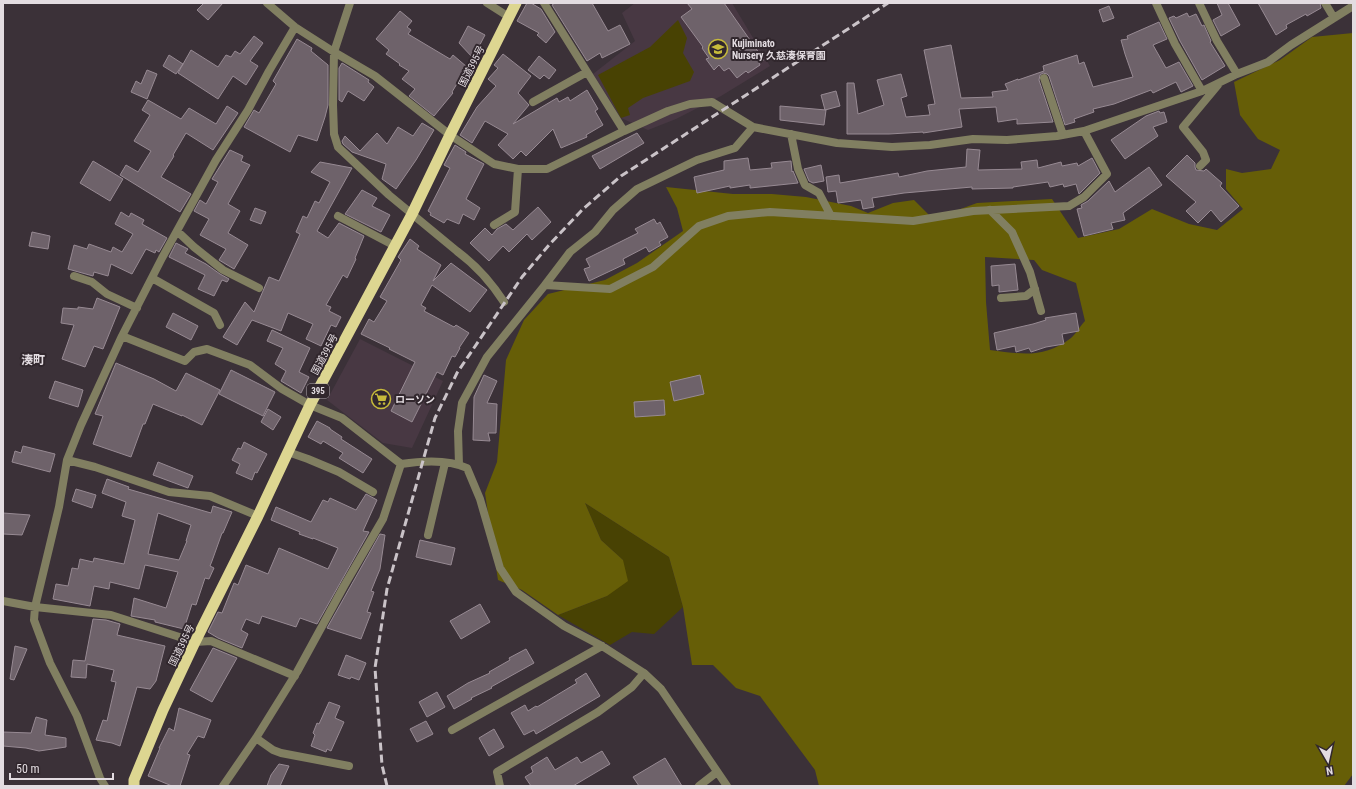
<svg xmlns="http://www.w3.org/2000/svg" width="1356" height="789" font-family="'Roboto Condensed','Noto Sans JP',sans-serif">
	<style>
		.built { fill: #483843 }
		.green { fill: #484203 }
		.forest { fill: #665e07; fill-rule: evenodd }
		.building { fill: #6e626a; stroke: #978a93; fill-rule: evenodd }
		.lines { fill: none; stroke-linecap: round; stroke-linejoin: round }
		.pedestrian { stroke: #817f61; stroke-width: 8 }
		.minor { stroke: #817f61; stroke-width: 8 }
		.trunk { stroke: #ddd691; stroke-width: 11 }
		.rail { stroke: #cac3c8; stroke-width: 3; stroke-dasharray: 8 4; stroke-linecap: butt }
		.labels { text-anchor: middle; stroke-width: 4; stroke-linejoin: round; paint-order: stroke }
		.shield { fill: #31272d; stroke: #aea6ab; stroke-width: 1 }
		.shield-label { font-size: 9px; font-weight: bold; fill: #e3dce1 }
		.poi-label { font-size: 10px; font-weight: bold; fill: #e3dce1; stroke: #31272d; text-anchor: start }
		.street-label { font-size: 10px; fill: #e3dce1; stroke: #31272d }
		.quarter-label { font-size: 12px; font-weight: bold; fill: #e3dce1; stroke: #31272d }
	</style>
	<rect width="100%" height="100%" fill="#3b3138"/>
	<path class="built" d="M635 3H732L770 66 721 96 676 119 648 130 621 118 593 74 635 41 622 13Z
		M360 339 443 381 412 448 383 443 327 400Z"/>
	<path class="green" d="M678 20 687 38 683 53 694 72 690 81 643 98 628 108 630 115 621 118 598 75 650 47Z
		M585 503 669 557 683 607 654 634 632 632 610 645 558 615 607 596 623 560 601 540Z"/>
	<path class="forest" d="M1353 33V774L1344 786H819L815 770 760 696 736 688 713 665H692L683 607 669 557 585 503 601 540 623 560 628 581 607 596 558 615 522 590 498 580 485 493 497 462 506 360 524 320 548 294 605 280 637 263 683 231 677 208 666 187 733 194H772L806 197 851 206 868 213 893 203 914 200 933 219 977 203 1052 199 1078 238 1119 229 1152 209 1189 224 1217 230 1243 209 1226 189V169L1242 173 1271 169 1280 150 1258 139 1240 115 1234 82 1280 60 1312 37ZM985 257 1034 260 1042 270 1076 283 1085 321C1080 326 1076 334 1071 338 1043 359 1022 354 990 350L986 302Z"/>
	<path class="building" d="M204 3H223L208 20 197 10Z
		M527 3H531L541 9 555 32 546 43 537 35 539 33 517 21Z
		M555 3H592L608 31 620 25 630 44 602 58 600 53 587 61 552 5Z
		M687 3H724L764 60 759 63 760 65 748 73 746 71 737 78 729 68 724 71 719 65 714 70 706 59 709 58 702 48 703 47 681 17 692 9Z
		M1217 3H1228L1240 25 1221 36 1213 20 1222 15Z
		M1258 3H1320L1321 8 1307 16 1306 14 1286 25 1287 28 1276 35Z
		M1109 6 1114 18 1103 22 1099 10Z
		M400 11 412 21 407 27 411 30 408 34 450 59 453 55 467 67 452 92 453 93 434 116 409 96 415 89 402 79 409 71 399 65 400 64 386 54 389 50 376 39Z
		M1187 13 1189 17 1196 14 1202 26 1204 25 1211 41 1210 42 1225 66 1202 80 1180 41 1169 18 1174 16 1176 18Z
		M1159 22 1167 39 1153 45 1166 68 1179 62 1193 86 1181 92 1176 82 1153 93 1151 90 1114 104 1093 109 1094 112 1074 119 1075 122 1065 125 1049 76 1047 74 1043 73 1040 75 1039 80 1053 122 1017 124V119L998 122 996 107 959 109 962 127 923 133V132L889 134H847V83H854L858 114 884 105 877 80 901 74 907 96 901 98 906 117 930 115 928 105 935 104 924 50 951 45 961 98 993 97 992 92 1008 90 1005 84 1018 79V80L1044 71 1043 66 1077 55 1079 64 1084 62 1093 87 1133 77 1125 54 1121 40 1128 39 1127 36Z
		M468 26 485 35 473 58 459 43Z
		M254 36 263 43 250 61 258 66 246 85 233 76 218 99 178 73 191 50 218 67 226 55 231 57 235 51 240 54Z
		M297 39 312 48 311 51 328 65V105L325 117 317 141 298 135 290 152 244 127 254 110 259 113 276 84 273 81Z
		M503 54 531 76 518 93 529 105 513 124 557 98 559 102 568 97 570 101 587 90 598 109 595 111 603 125 586 135 587 137 561 148 553 129 526 156 521 151 513 159 498 145 508 134 485 121 472 143 460 135 477 107 496 86 488 79 498 68 494 65Z
		M169 55 183 64 176 74 163 66Z
		M539 56 556 70 549 79 544 75 540 79 528 70Z
		M342 63 369 80 368 82 374 87 364 101 348 91 342 102 339 100V68Z
		M147 70 157 74 147 99 131 92 136 81 141 84Z
		M836 91 840 106 825 110 821 95Z
		M148 100 181 119 189 108 216 124 227 106 238 113 213 150 186 133 173 155 174 156 161 177 191 194 180 212 120 175 126 165 138 172 151 151 134 141 150 115 142 110Z
		M780 106 826 110 824 125 780 120Z
		M1159 111 1160 113 1164 112 1167 122 1153 127 1158 136 1125 159 1111 140 1146 116Z
		M422 123 434 130 416 160 396 189 382 179 386 164 352 152 343 144 342 141 345 136 360 151 377 133 387 144 398 127 413 136Z
		M637 133 644 143 600 169 592 156Z
		M455 145 466 152 465 154 484 164 466 199 480 208 474 220 463 214 459 224 447 219 444 223 430 215 431 213 428 211 450 168 444 165Z
		M967 149 980 150 978 170 1022 169 1021 162 1037 160 1038 168 1061 162 1062 166 1077 163 1078 166 1092 158 1100 173 1079 194 1076 184 1064 187 1063 184 1050 187 1048 182 1013 187V188L972 189V187L904 193 872 198 874 207 863 209 861 200 838 203 836 191 828 192 826 177 839 175 840 183 898 173 899 177 927 171 966 167Z
		M230 150 243 156 241 161 250 165 228 204 240 211 228 233 248 245 234 269 219 260 226 249 200 235 209 219 194 211 200 200 206 204 218 182 212 179Z
		M1187 155 1195 163V167L1196 170 1204 171 1206 169 1222 183 1220 186 1239 206 1221 222 1211 210 1198 223 1186 211 1196 202 1166 176Z
		M748 158 750 170 772 168 771 163 791 161 792 172 793 171 798 183 750 188V185L730 188V186L697 193 694 177 724 170V161Z
		M93 161 123 179 110 201 80 183Z
		M320 162 352 168 317 231 328 238 339 223 364 236 355 258 356 259 347 278 343 275 326 305 331 307 329 311 341 317 336 327 331 325 321 346 306 339 313 324 288 313 281 331 252 320 237 345 223 337 245 302 254 312 269 277 279 281 300 234 296 232 303 216 307 218 315 201 319 203 330 182 311 172Z
		M821 165 824 181 813 183 809 181 804 169Z
		M1149 167 1162 185 1123 213 1125 220 1111 223 1113 229 1084 236 1077 209 1082 208 1081 205 1088 201 1109 181 1115 192Z
		M362 190 377 198 372 206 390 215 381 232 345 214Z
		M538 207 551 222 532 240 527 234 509 252 503 246 489 261 470 243 485 228 492 235 497 229 506 224 513 230Z
		M255 208 266 212 261 224 250 220Z
		M121 212 129 217 131 213 144 220 142 224 167 238 159 252 156 250 155 253 146 249 132 274 111 264 108 276 94 272 93 276 68 269 74 245 87 249 89 244 111 252 113 247 122 252 133 234 115 224Z
		M654 219 657 224 660 222 668 237 659 242 661 245 649 252 646 247 623 259 625 264 589 281 584 269 590 267 586 259 638 233 635 229Z
		M32 232 50 236 48 249 29 246Z
		M410 239 419 246 417 249 441 265 433 281 451 263 487 290 470 312 432 285 421 305 426 308 424 311 454 327 456 325 469 333 459 348H460L455 357 452 356 443 375 437 372 412 422 391 411 415 362 389 349 390 348 361 334 369 319 374 322 387 301 380 297 401 260 398 257Z
		M176 243 188 249 185 253 206 264 220 274 229 279 227 282 222 280 214 296 198 289 205 275 169 257Z
		M1015 264 1018 290 999 292V285L992 286 991 266Z
		M97 298 120 307 103 349 94 346 85 367 62 359 74 325 61 323 63 308 78 309V307L93 309Z
		M173 313 198 326 191 340 166 327Z
		M1076 313 1079 331 1062 334 1064 344 1046 347 1031 352 1029 348 1016 352 1015 346 997 350 994 333 1033 324 1046 320 1045 318Z
		M272 330 310 348 299 372 309 377 301 393 281 381 286 371 275 364 283 348 267 341Z
		M116 363 154 379 176 391 186 373 220 390 202 425 182 415V416L153 404 145 424H143L131 457 93 444 103 416 95 414Z
		M231 370 275 392 263 416 219 394Z
		M484 375 497 381 487 403 497 404 496 433H488L490 441 473 440 474 397Z
		M700 375 704 394 674 401 670 382Z
		M55 381 83 390 78 407 49 398Z
		M664 400 665 415 635 417 634 402Z
		M268 409 281 417 273 430 261 422Z
		M317 421 330 428V429L342 437 341 439 372 459 363 473 339 458 343 453 323 441 321 444 308 437Z
		M244 442 267 454 257 473 255 472 252 480 236 473 240 464 232 460 238 448 241 449Z
		M23 446 55 454 50 472 12 462 15 451 21 453Z
		M158 462 193 476 188 488 153 475Z
		M107 479 129 487 128 489 211 513 213 506 232 512 223 533H222L212 561 210 566 214 568 209 579 205 578 196 605 192 604 184 629 155 622V620L131 616 134 598 166 608 178 572 145 565 139 589 110 582 109 589 94 586 90 606 53 599 56 584 68 586 72 568 78 569 80 559 93 562 94 558 124 564 135 520 122 516 126 502 102 493ZM158 513 191 525 186 541H187L179 560 148 554Z
		M76 489 96 495 92 508 72 501Z
		M366 494 377 500 363 531 369 532 317 624 300 618 296 627 262 616 259 624 246 619 241 630 248 634 242 648 218 638 208 632 218 612 222 613 234 583 238 585 246 565 268 574 279 548 328 569 338 548 313 538V539L299 534 300 532 271 520 276 507 311 522 323 500 328 502 330 498 356 510Z
		M3 513 30 515 22 535 3 534Z
		M380 534 385 535 380 569 371 591 374 592 367 612 371 613 361 639 327 628Z
		M420 540 455 548 451 565 416 557Z
		M480 604 490 622 461 639 450 621Z
		M93 619 106 620 120 624 117 635 165 646 156 681 150 689 137 687 120 746 112 743 96 740 103 720 107 721 116 682 111 681 114 670 87 664 86 678 71 677 73 660 85 661Z
		M15 646 27 649 14 680 10 679Z
		M213 648 237 658 212 702 190 690Z
		M526 649 534 663 491 687 492 688 471 698 472 699 454 709 447 696 468 683 490 673 489 672 510 660 509 658Z
		M346 655 366 663 359 680 351 677 350 679 338 675Z
		M586 673 600 696 536 734 534 730 524 735 511 713 525 705 528 711 536 706 537 707 577 683 575 680Z
		M437 692 445 707 427 717 419 702Z
		M329 702 340 706 335 718 344 722 331 751 327 749 326 752 311 746 315 735 313 733 317 723 319 724Z
		M179 708 211 720 204 738 198 736 187 754 190 755 180 786H172L148 776 160 748H159L169 728 174 731Z
		M36 717 47 720 45 735 66 738V747L39 751 26 748 3 746V732L31 733Z
		M426 721 433 734 417 742 410 729Z
		M494 729 504 747 489 756 479 738Z
		M602 751 610 764 573 786H531L525 777 533 772 531 767 547 757 555 770 577 757 581 763Z
		M665 758 682 786H639L633 777Z
		M279 764 289 766 280 786H267L271 775Z"/>
	<g class="lines">
		<path class="pedestrian" d="M458 252C477 266 491 282 504 302"/>
		<path class="minor" d="M267 3 295 27 334 52 375 76 450 135 494 164 518 169H547L624 131 668 111 690 104 712 102 753 127 837 143 892 147 930 145 973 139 1007 140 1057 136 1084 131 1202 91 1237 74 1268 62 1291 45 1353 6
			M350 3 334 52 333 105 334 134 338 147 389 195 458 252
			M487 3 509 17
			M544 3 624 131
			M1156 3 1175 44 1202 91
			M1199 3 1217 41 1237 74
			M1325 3 1334 18
			M1044 78 1063 135
			M533 102 587 72
			M791 134 798 169 805 185 819 193 831 216
			M1200 166 1206 160 1203 152 1183 127 1218 85
			M990 210 1012 232 1030 272 1041 311
			M338 216 395 246
			M494 225 515 212 518 169
			M177 231 194 247 223 270 259 288
			M74 276 92 282 107 294 137 308
			M152 278 214 313 220 325
			M545 285 570 252 595 232 613 210 637 189 697 160 735 148 753 127
			M1001 298 1026 296 1035 289
			M122 336 185 361 194 352 207 349 250 365 282 389 310 405 342 418 401 464C421 461 448 459 467 468L480 499 500 568 516 592 564 626 602 646 644 673 661 689 727 786
			M288 452 308 459 339 472 373 492
			M67 460 95 467 169 492 210 496 258 516
			M459 465 458 431 462 403 487 357 545 285 610 289 653 267 699 226 728 216 770 212 913 221 973 211 1069 206 1084 197 1107 174 1084 131
			M428 535 445 463
			M3 601 35 607 111 615 195 642 211 641 295 676
			M452 730 602 646
			M256 738 273 750 281 753 349 766
			M105 786 100 778 77 716 50 663 34 620 35 607 59 507 67 460 81 425 122 336 162 258 216 160 248 110 269 71 295 27
			M223 786 256 738 297 672 344 586 383 519 401 464
			M500 786 497 772 598 712 632 687 644 673
			M699 786 717 772"/>
		<path class="trunk" d="M134 786V780L163 710 195 642 258 516 310 405 412 214 450 135 516 3"/>
		<path class="rail" d="M387 786 382 765 375 668 387 589 435 418 457 373 522 277 549 245 583 209 621 176 888 3"/>
	</g>
	<defs>
		<g id="school-ring" transform="scale(1)"><circle r="9.5" fill="#31272d" stroke="#c7bb3b" stroke-width="1.5"/><path d="M0-5L7-2L0 1L-7-2ZM-4 1L0 2.5L4 1V4Q0 6-4 4Z" fill="#c7bb3b"/></g>
		<g id="supermarket-ring" transform="scale(1)"><circle r="9.5" fill="#31272d" stroke="#c7bb3b" stroke-width="1.5"/><path d="M-6-5.5h2.5l.6 2H6L4.5 2H-2.5L-4.4-4H-6ZM-1.5 3.2a1.3 1.3 0 1 0 .1 0ZM3 3.2a1.3 1.3 0 1 0 .1 0Z" fill="#c7bb3b"/></g>
	</defs>
	<g fill-rule="evenodd">
		<use href="#school-ring" x="718" y="49"/>
		<use href="#supermarket-ring" x="381" y="399"/>
	</g>
	<g class="labels">
		<rect class="shield" x="307" y="384" width="22" height="14" rx="3"/>
		<g class="shield-label">
			<text x="318" y="394">395</text>
		</g>
		<g class="poi-label">
			<text x="732" y="47">Kujiminato<tspan x="732" dy="12">Nursery 久慈湊保育園</tspan></text>
			<text x="395" y="403">ローソン</text>
		</g>
		<g class="street-label">
			<text transform="translate(471 66) rotate(-63)" y="4">国道395号</text>
			<text transform="translate(324 354) rotate(-62)" y="4">国道395号</text>
			<text transform="translate(181 645) rotate(-64)" y="4">国道395号</text>
		</g>
		<g class="quarter-label">
			<text x="33" y="364">湊町</text>
		</g>
	</g>
	<rect width="1356" height="789" fill="none" stroke="#e3dce1" stroke-width="8"/>
	<g transform="translate(1328 761) rotate(171)" stroke="#31272d" stroke-width="3" paint-order="stroke">
	<path d="M0-3L7 15L0 10L-7 15Z" fill="#e3dce1"/>
	<text y="-6" font-size="11" font-weight="bold" text-anchor="middle" fill="#e3dce1">N</text>
	</g>
	<path d="M10 773v6h103v-6" fill="none" stroke="#e3dce1" stroke-width="2"/>
	<text x="16" y="773" font-size="12" fill="#e3dce1" stroke="#31272d" stroke-width="3" paint-order="stroke">50 m</text>
</svg>
